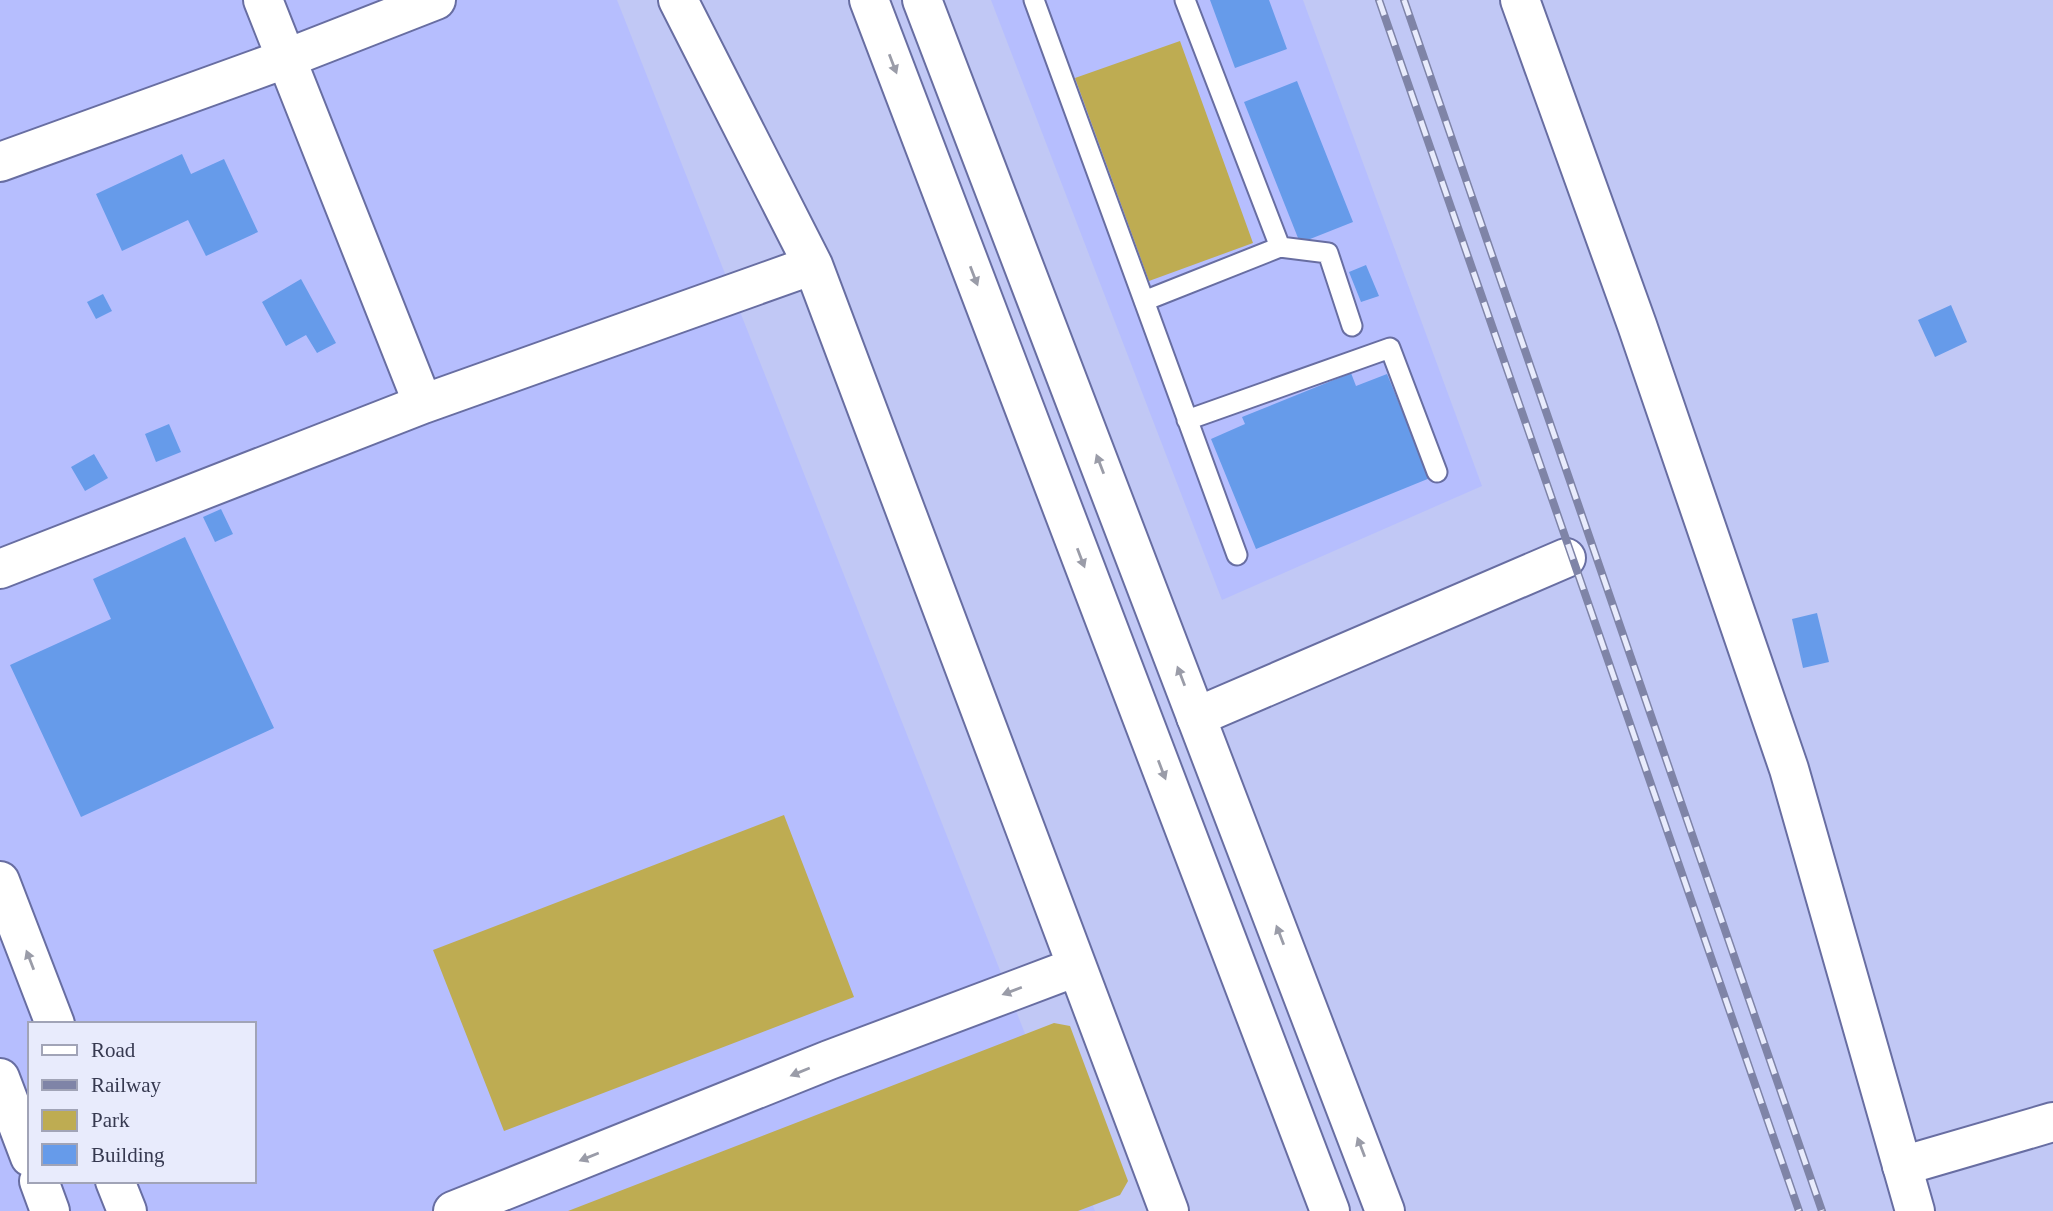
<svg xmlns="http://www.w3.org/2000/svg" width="2053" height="1211" font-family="Georgia,serif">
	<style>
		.built { fill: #b6befe; fill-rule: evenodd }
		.green { fill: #beac52 }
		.building { fill: #669bea }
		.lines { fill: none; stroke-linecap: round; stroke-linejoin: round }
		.service-casing { stroke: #686ea2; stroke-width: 23 }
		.minor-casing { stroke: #686ea2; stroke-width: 42 }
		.tertiary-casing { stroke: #686ea2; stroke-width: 42 }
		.trunk-casing { stroke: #686ea2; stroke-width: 42 }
		.service { stroke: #fff; stroke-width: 19 }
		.minor { stroke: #fff; stroke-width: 38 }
		.tertiary { stroke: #fff; stroke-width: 38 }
		.trunk { stroke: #fff; stroke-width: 38 }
		.rail-casing { stroke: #7f84a7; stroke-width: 8 }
		.rail { stroke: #e8ebfc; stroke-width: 5; stroke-dasharray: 16; stroke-linecap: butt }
		.oneway { fill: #9a9ca8 }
	</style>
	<rect width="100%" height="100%" fill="#c1c8f5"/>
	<path class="built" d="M0 0H617L1095 1211H0ZM30 1024H254V1181H30Z
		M991 0H1303L1482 486 1222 600Z"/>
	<path class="green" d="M1180 41 1253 243 1149 281 1075 78Z
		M784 815 854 997 504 1131 433 950Z
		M1054 1023 1070 1026 1128 1181 1120 1195 1078 1211H568Z"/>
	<path class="building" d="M1210 0H1269L1287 49 1235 68Z
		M1297 81 1353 222 1300 243 1244 102Z
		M182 154 191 174 224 159 258 232 206 256 188 220 122 251 96 194Z
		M1366 265 1379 296 1361 302 1349 272Z
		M301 279 336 343 317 353 306 335 286 346 262 302Z
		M103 294 112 311 96 319 87 302Z
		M1951 305 1967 342 1935 357 1918 320Z
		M1351 373 1356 386 1387 374 1430 478 1256 549 1211 439 1245 424 1242 417Z
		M169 424 181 452 156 462 145 434Z
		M94 454 108 478 85 491 71 467Z
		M221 509 233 534 215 542 203 517Z
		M185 537 274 728 81 817 10 665 111 619 93 579Z
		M1817 613 1829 662 1803 668 1792 619Z"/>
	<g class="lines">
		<g class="service-casing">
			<path id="service" d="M1034 0 1237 555
				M1280 247 1328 253 1352 326
				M1144 301 1280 247 1185 0
				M1187 420 1390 348 1437 472"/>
		</g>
		<g class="minor-casing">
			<path id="minor" d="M263 0 423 404
				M678 0 813 265 1169 1211
				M0 162 285 59 436 0
				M0 569 423 404 813 265
				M1196 717 1566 558
				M0 881 55 1024
				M0 1078 30 1157
				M1902 1166 2053 1122
				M39 1181 50 1211
				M115 1181 127 1211
				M453 1211 829 1060 1076 967"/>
		</g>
		<g class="tertiary-casing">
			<path id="tertiary" d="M1520 0 1637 325 1789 769 1915 1211"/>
		</g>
		<g class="trunk-casing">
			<path id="trunk" d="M869 0 1330 1211
				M922 0 1385 1211"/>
		</g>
		<use href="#service" class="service"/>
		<use href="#minor" class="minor"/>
		<use href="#tertiary" class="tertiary"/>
		<use href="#trunk" class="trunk"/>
		<g class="rail-casing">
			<path id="rail" d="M1379 0 1799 1211
				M1404 0 1822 1211"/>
		</g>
		<use href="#rail" class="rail"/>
	</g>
	<defs><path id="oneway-solid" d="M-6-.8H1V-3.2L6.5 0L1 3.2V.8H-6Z" transform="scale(1.75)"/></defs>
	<g class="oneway">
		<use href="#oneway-solid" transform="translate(893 64) rotate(69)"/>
		<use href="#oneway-solid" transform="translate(974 276) rotate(69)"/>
		<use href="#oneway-solid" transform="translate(1100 464) rotate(-111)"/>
		<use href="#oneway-solid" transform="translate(1081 558) rotate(69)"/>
		<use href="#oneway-solid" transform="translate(1181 676) rotate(-111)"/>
		<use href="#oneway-solid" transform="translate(1162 770) rotate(69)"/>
		<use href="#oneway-solid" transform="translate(1280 935) rotate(-111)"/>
		<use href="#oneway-solid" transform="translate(30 960) rotate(-111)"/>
		<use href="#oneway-solid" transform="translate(1012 991) rotate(159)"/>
		<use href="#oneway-solid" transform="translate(800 1072) rotate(158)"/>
		<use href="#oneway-solid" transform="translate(1361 1147) rotate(-111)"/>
		<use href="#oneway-solid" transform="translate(589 1157) rotate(158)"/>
	</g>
	<rect x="28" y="1022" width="228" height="161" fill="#e8ebfc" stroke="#a1a4b7" stroke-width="2"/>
	<rect x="42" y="1045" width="35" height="10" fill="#ffffff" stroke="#a1a4b7" stroke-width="2"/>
	<text x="91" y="1057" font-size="21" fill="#363950">Road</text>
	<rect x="42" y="1080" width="35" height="10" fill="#7f84a7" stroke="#a1a4b7" stroke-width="2"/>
	<text x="91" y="1092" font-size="21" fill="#363950">Railway</text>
	<rect x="42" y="1110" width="35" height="21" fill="#beac52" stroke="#a1a4b7" stroke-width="2"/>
	<text x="91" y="1127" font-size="21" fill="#363950">Park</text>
	<rect x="42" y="1144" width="35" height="21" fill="#669bea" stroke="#a1a4b7" stroke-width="2"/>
	<text x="91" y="1162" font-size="21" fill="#363950">Building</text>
</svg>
